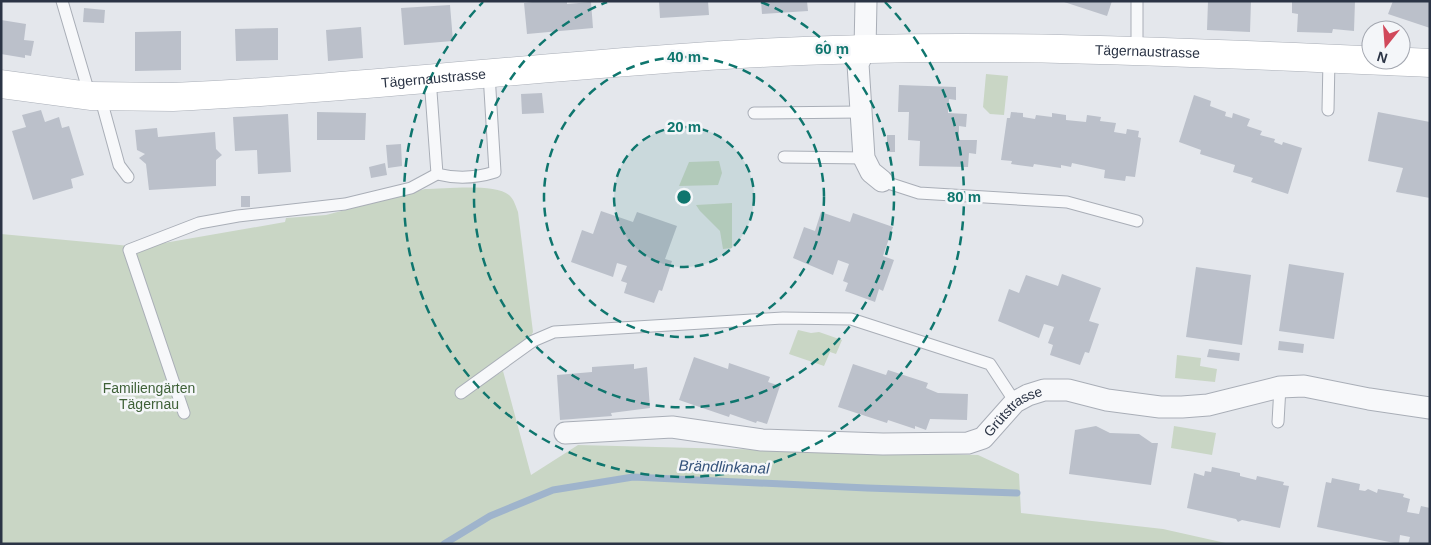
<svg xmlns="http://www.w3.org/2000/svg" width="1431" height="545" font-family="Arial,sans-serif">
	<style>
		.green { fill: #c9d6c5 }
		.lines { fill: none; stroke-linecap: round; stroke-linejoin: round }
		.stream { stroke: #9fb4cc; stroke-width: 7 }
		.building { fill: #bbc0ca }
		.lane-casing { stroke: #a9aeb7; stroke-width: 13 }
		.street-casing { stroke: #a9aeb7; stroke-width: 23 }
		.secondary-casing { stroke: #a9aeb7; stroke-width: 29 }
		.lane { stroke: #f7f8fa; stroke-width: 11 }
		.street { stroke: #f7f8fa; stroke-width: 21 }
		.secondary { stroke: #fff; stroke-width: 28 }
		.ring { fill: none; stroke: #0f766e; stroke-width: 2.5; stroke-dasharray: 9 6 }
		.labels { text-anchor: middle; stroke-width: 5; stroke-linejoin: round; paint-order: stroke }
		.street-label { font-size: 14px; fill: #2b3445; stroke: #f4f6f9 }
		.park-label { font-size: 14px; fill: #3f6138; stroke: #f4f6f9 }
		.water-label { font-size: 15px; font-style: italic; fill: #34527a; stroke: #f4f6f9 }
		.centre { fill: #0f766e; stroke: #f4f6f9; stroke-width: 2.5 }
		.ring-label { font-size: 15px; text-anchor: middle; font-weight: bold; fill: #0f766e; stroke: #f4f6f9; stroke-width: 5; stroke-linejoin: round; paint-order: stroke }
	</style>
	<rect width="100%" height="100%" fill="#e4e7ec"/>
	<path class="green" d="M986 74 1008 76 1004 115 990 114 983 107Z
		M719 161 722 173 718 185 679 186 689 162Z
		M425 189C444 189 495 183 509 195 514 199 516 207 518 212L533 332 530 338 460 399 503 371 531 475 578 445 978 455 1019 474 1021 513 1163 529 1230 544H1V234L141 247 285 222 286 218 326 215Z
		M732 203V248L723 249 720 231 700 211 696 205Z
		M798 330 811 333 819 332 842 340 836 354 830 352 824 366 789 354Z
		M1177 355 1201 358 1200 366 1217 369 1215 382 1175 378Z
		M1174 426 1216 433 1212 455 1171 448Z"/>
	<g class="lines">
		<path class="stream" d="M444 544 490 516 553 490 633 477 867 488 1017 493"/>
	</g>
	<path class="building" d="M540 1H567V4L591 2 593 28 527 34 524 3Z
		M659 1H708L709 15 660 18Z
		M761 1H807L808 11 762 14Z
		M1061 1H1112L1107 16Z
		M1208 1H1251L1250 32 1207 30Z
		M1292 1H1355L1354 31 1333 29 1332 33 1297 32 1298 14 1292 13Z
		M1393 1H1430V28L1388 14Z
		M450 5 453 41 404 45 401 8Z
		M84 8 105 10 104 23 83 22Z
		M1 20 26 24 24 40 34 41 31 56 25 55V58L1 54Z
		M361 27 363 58 328 61 326 30Z
		M278 28V60L236 61 235 29Z
		M181 31V70L135 71V32Z
		M899 85 956 87V100L949 99 948 113 967 114 966 127 959 126V140H977L976 154 969 153 968 167 919 166 920 141 908 140 909 112H898Z
		M542 93 544 113 522 114 521 94Z
		M1194 95 1211 101 1210 106 1226 112 1225 116 1232 118 1233 113 1250 119 1247 126 1262 131 1260 135 1275 139 1274 142 1282 145 1283 142 1302 148 1288 194 1251 182 1253 178 1233 172 1235 165 1200 154 1201 150 1179 142Z
		M41 110 45 122 59 117 62 128 69 126 84 175 71 179 73 188 33 200 12 131 26 127 22 115Z
		M317 112 366 113 365 140H317Z
		M1011 112 1023 113V117L1035 119 1036 115 1052 117V113L1066 115V120L1086 122 1087 115 1101 117 1100 121 1116 123 1114 132 1126 134 1127 129 1139 131 1138 137 1141 138 1135 177 1126 176 1125 181 1104 178 1105 170 1072 163 1071 167 1061 165V168L1034 164 1033 167 1011 164 1012 161 1001 160 1007 118H1010Z
		M1378 112 1430 122V198L1396 192 1403 168 1368 161Z
		M288 114 291 172 258 174 257 150 235 151 233 117Z
		M157 128 158 137 215 132 216 149 222 155 216 160V186L149 190 146 164 139 158 145 154 137 150 135 130Z
		M887 135H895V152H887Z
		M401 144 402 166 388 168 386 145Z
		M385 163 387 175 371 178 369 167Z
		M241 196H250V207H241Z
		M601 211 633 222 637 212 677 226 665 259 672 261 662 291 659 290 654 303 624 293 627 283 621 281 627 266 617 263 613 277 571 262 582 230 593 234Z
		M821 212 850 222 853 213 893 227 883 256 894 260 883 291 879 289 875 302 845 291 848 283 843 281 849 264 838 260 833 275 793 258 804 227 815 231Z
		M1289 264 1344 273 1334 339 1279 331Z
		M1196 267 1251 275 1242 345 1186 337Z
		M1062 274 1101 288 1089 321 1099 324 1089 353 1085 352 1080 365 1050 355 1053 345 1048 343 1054 327 1044 324 1039 338 998 321 1009 289 1019 293 1026 275 1058 286Z
		M1279 341 1304 344 1303 353 1278 350Z
		M1209 349 1240 353 1239 361 1207 357Z
		M694 357 728 369 729 363 770 377 768 382 780 386 767 424 757 421 756 423 730 414 729 417 679 400Z
		M634 364V369L647 367 650 408 611 413 612 416 560 420 557 375 592 372V367Z
		M853 364 886 375 888 370 928 383 926 388 938 393 968 394 967 420 930 419 926 430 915 426V429L888 420 887 423 838 407Z
		M1096 426 1110 433 1139 434 1152 443H1158L1151 485 1069 474 1075 430Z
		M1212 467 1240 473V476L1256 480 1257 476 1284 482 1283 485 1289 486 1280 528 1242 520 1238 522 1236 519 1187 508 1194 473 1204 476 1205 471 1211 472Z
		M1332 478 1360 484 1359 490 1365 491 1368 489 1377 493 1378 489 1404 494 1403 497 1410 499 1407 512 1419 514 1421 506 1430 508V544H1408L1410 537 1400 535 1399 544 1317 527 1326 482 1331 483Z"/>
	<g class="lines">
		<g class="lane-casing">
			<path id="lane" d="M62 1 90 96
				M1137 52V1
				M430 78 437 174C457 179 476 178 495 172L489 74
				M100 96 119 165 128 177
				M1328 110 1329 59
				M754 113 861 112
				M784 157 864 158
				M882 181 919 193 1067 202 1137 221
				M461 393 533 341 554 332 783 318 851 319 990 364 1015 402
				M184 413 129 250 199 223 238 216 345 204 411 188 437 174
				M1278 422 1280 387"/>
		</g>
		<g class="street-casing">
			<g id="street">
				<path d="M866 1 865 49 858 64 864 158 871 172 882 181"/>
				<path id="s1" d="M565 433 672 427 762 440 883 444 968 443 983 438 1015 402 1028 395 1044 390H1068L1107 400 1160 407H1182L1208 405 1280 387 1304 386 1369 399 1430 408"/>
			</g>
		</g>
		<g class="secondary-casing">
			<g id="secondary">
				<path id="s2" d="M1 84 90 96 173 97C369 88 564 63 760 53 983 41 1207 53 1430 63"/>
			</g>
		</g>
		<use href="#lane" class="lane"/>
		<use href="#street" class="street"/>
		<use href="#secondary" class="secondary"/>
	</g>
	<circle cx="684" cy="197" r="70" fill="#0f766e" fill-opacity=".12"/>
	<g class="ring">
		<circle cx="684" cy="197" r="70"/>
		<circle cx="684" cy="197" r="140"/>
		<path d="M761 2A210 210 0 1 1 607 2"/>
		<path d="M885 2A280 280 0 1 1 483 2"/>
	</g>
	<g class="labels">
		<g class="street-label">
			<text dy="5" stroke="none"><textPath href="#s2" startOffset="1149">Tägernaustrasse</textPath></text>
			<text dy="5" stroke="none"><textPath href="#s2" startOffset="434">Tägernaustrasse</textPath></text>
			<text dy="5" stroke="none"><textPath href="#s1" startOffset="461">Grütstrasse</textPath></text>
		</g>
		<g class="park-label">
			<text x="149" y="393">Familiengärten<tspan x="149" dy="16">Tägernau</tspan></text>
		</g>
		<g class="water-label">
			<text transform="translate(724 467) rotate(2)" y="5">Brändlinkanal</text>
		</g>
	</g>
	<circle cx="684" cy="197" r="8" class="centre"/>
	<g class="ring-label">
		<text x="832" y="54">60 m</text>
		<text x="684" y="62">40 m</text>
		<text x="684" y="132">20 m</text>
		<text x="964" y="202">80 m</text>
	</g>
	<rect width="1431" height="545" fill="none" stroke="#2b3445" stroke-width="5"/>
	<g transform="translate(1386 45) rotate(197)"><circle r="24" fill="#f4f6f9" stroke="#a4a8b1"/>
	<path d="M0-4L9 19L0 12L-9 19Z" fill="#d1495b"/>
	<text y="-8" font-size="14" font-weight="bold" text-anchor="middle" fill="#2b3445">N</text>
	</g>
</svg>
